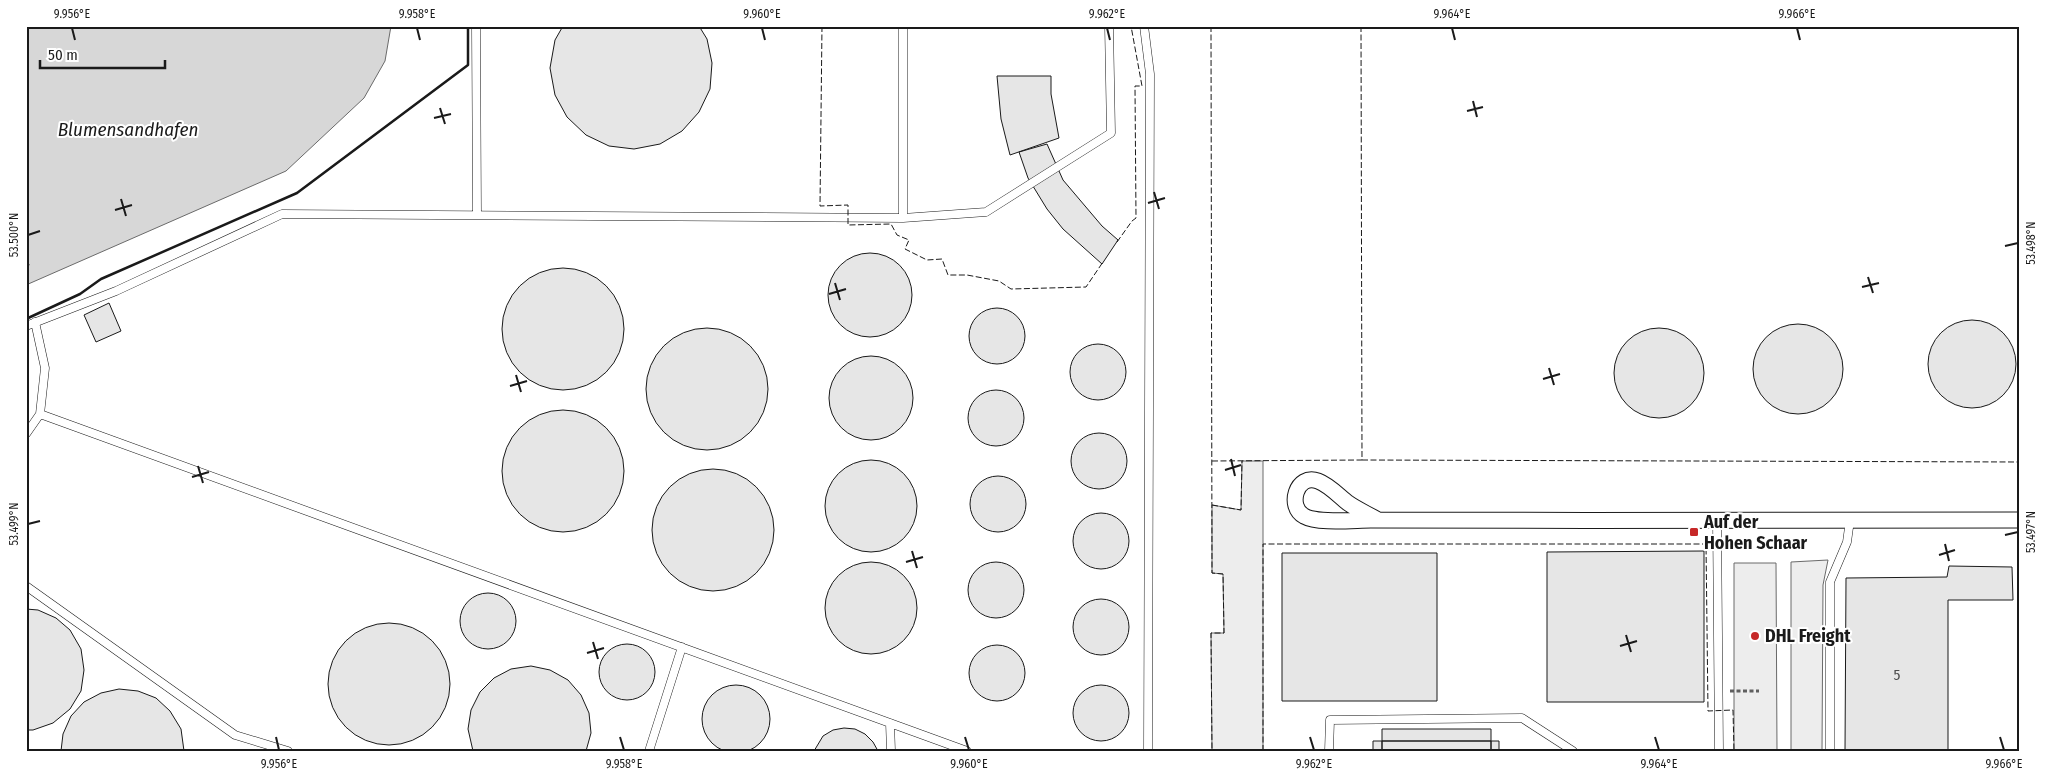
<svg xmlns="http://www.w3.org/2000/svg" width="2045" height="777" font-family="'Fira Sans Condensed',sans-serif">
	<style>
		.built { fill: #ededed; stroke: #6a6a6a }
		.water { fill: #d7d7d7; stroke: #6a6a6a }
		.building { fill: #e6e6e6; stroke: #1a1a1a }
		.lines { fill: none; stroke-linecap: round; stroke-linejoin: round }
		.lane-casing { stroke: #1a1a1a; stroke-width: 9 }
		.street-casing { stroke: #1a1a1a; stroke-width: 17 }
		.path { stroke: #5f5f5f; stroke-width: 3; stroke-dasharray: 4 2.5; stroke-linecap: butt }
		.lane { stroke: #fff; stroke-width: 8 }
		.street { stroke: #fff; stroke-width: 15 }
		.fence { stroke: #1a1a1a; stroke-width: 1; stroke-dasharray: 6 2.5; stroke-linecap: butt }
		.wall { stroke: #1a1a1a; stroke-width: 2.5 }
		.ticks { fill: none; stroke: #1a1a1a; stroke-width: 2 }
		.poi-dot { fill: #c62828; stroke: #fff; stroke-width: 2 }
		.labels { text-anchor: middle; stroke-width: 4; stroke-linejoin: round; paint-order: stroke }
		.number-label { font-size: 15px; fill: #4d4d4d }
		.poi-label { font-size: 18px; font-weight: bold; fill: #1a1a1a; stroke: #fff; text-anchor: start }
		.water-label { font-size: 19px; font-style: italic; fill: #1a1a1a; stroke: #fff }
		.neatline { fill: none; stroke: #1a1a1a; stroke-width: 2 }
		.ticks-label { font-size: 12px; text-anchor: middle; fill: #1a1a1a }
	</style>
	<rect width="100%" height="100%" fill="#fff"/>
	<path class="built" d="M1242 461H1263V751H1212L1211 633H1224L1223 574 1212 573V505L1241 510Z
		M1828 560 1823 585 1822 751H1791V562Z
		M1734 563H1776L1777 751H1734Z"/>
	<path class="water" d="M26 26H391L385 61 364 98 286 171 26 285Z"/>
	<path class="building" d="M563 26H699L707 39 712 63 710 89 699 112 682 131 660 144 634 149 609 146 586 135 567 117 555 95 550 68 555 40Z
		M997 76H1051V94L1059 138 1010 155 1001 119Z
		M1047 144 1063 180 1102 226 1118 240 1102 264 1063 229 1047 209 1028 178 1019 152Z
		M828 295a42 42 0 1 1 84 0a42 42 0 1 1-84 0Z
		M502 329a61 61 0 1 1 122 0a61 61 0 1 1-122 0Z
		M109 303 121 331 96 342 84 315Z
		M969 336a28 28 0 1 1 56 0a28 28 0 1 1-56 0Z
		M1928 364a44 44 0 1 1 88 0a44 44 0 1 1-88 0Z
		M1753 369a45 45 0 1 1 90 0a45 45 0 1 1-90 0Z
		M1614 373a45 45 0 1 1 90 0a45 45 0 1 1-90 0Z
		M646 389a61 61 0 1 1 122 0a61 61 0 1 1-122 0Z
		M1070 372a28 28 0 1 1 56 0a28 28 0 1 1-56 0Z
		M829 398a42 42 0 1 1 84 0a42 42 0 1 1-84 0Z
		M968 418a28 28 0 1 1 56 0a28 28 0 1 1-56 0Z
		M502 471a61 61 0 1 1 122 0a61 61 0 1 1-122 0Z
		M1071 461a28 28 0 1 1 56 0a28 28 0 1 1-56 0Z
		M825 506a46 46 0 1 1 92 0a46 46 0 1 1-92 0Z
		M652 530a61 61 0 1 1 122 0a61 61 0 1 1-122 0Z
		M970 504a28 28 0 1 1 56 0a28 28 0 1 1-56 0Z
		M1073 541a28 28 0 1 1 56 0a28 28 0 1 1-56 0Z
		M1704 551V702H1547V552Z
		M1282 553H1437V701H1282Z
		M825 608a46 46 0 1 1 92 0a46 46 0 1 1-92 0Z
		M968 590a28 28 0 1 1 56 0a28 28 0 1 1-56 0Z
		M1949 566 2012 567 2013 600H1948V751H1845L1846 578 1947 577Z
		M460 621a28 28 0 1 1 56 0a28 28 0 1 1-56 0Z
		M1073 627a28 28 0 1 1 56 0a28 28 0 1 1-56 0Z
		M26 609 38 610 56 618 70 630 81 649 84 670 81 691 70 709 53 723 33 730H26Z
		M328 684a61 61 0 1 1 122 0a61 61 0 1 1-122 0Z
		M599 672a28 28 0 1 1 56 0a28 28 0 1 1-56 0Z
		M969 673a28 28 0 1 1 56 0a28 28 0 1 1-56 0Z
		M531 666 550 670 568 680 581 695 589 713 591 733 586 751H473L468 729 471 710 480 692 494 678 511 669Z
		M702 719a34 34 0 1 1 68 0a34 34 0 1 1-68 0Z
		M1073 713a28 28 0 1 1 56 0a28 28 0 1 1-56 0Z
		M119 689 138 691 156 698 170 711 181 729 184 751H61L63 734 71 716 84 702 101 693Z
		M844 728 855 729 865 734 873 742 878 751H814L823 736 833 730Z
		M1382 729H1491V741H1382Z
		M1373 741H1382V751H1373Z
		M1382 741H1491V751H1382Z
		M1491 741H1499V751H1491Z"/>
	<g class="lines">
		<g class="lane-casing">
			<path id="lane" d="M476 26 477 215
				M903 26V218L986 212 1111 133 1109 26
				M1144 26 1150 74 1148 751
				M26 326 116 291 282 214 903 218
				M40 414 967 751
				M26 434 40 414 45 368 35 322
				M1717 520 1719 751
				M26 586 235 735 288 751
				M890 723 891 751
				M649 751 682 647
				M1329 751 1330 720 1522 718 1573 751
				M1830 751V582L1847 542 1850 520"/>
		</g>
		<g class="street-casing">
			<path id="street" d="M1378 520C1368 514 1358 510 1348 503 1339 496 1329 485 1318 481 1296 473 1287 507 1304 516 1318 524 1354 520 1371 520 1587 521 1803 520 2019 520"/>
		</g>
		<path class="path" d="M26 263 30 267
			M1730 691H1759"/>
		<use href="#lane" class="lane"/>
		<use href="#street" class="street"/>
		<path class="fence" d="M822 26 820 206 848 205V225L891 224 897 235 909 240 905 249 927 260 942 259 948 275H967L999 281 1011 289 1086 287 1103 262
			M1211 26 1212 573 1223 574 1224 633H1211L1212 751
			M1117 242 1132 221 1136 218 1135 86H1142L1131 26
			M1362 460 2019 462
			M1212 461 1362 460 1361 26
			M1212 505 1241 510 1242 461
			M1263 751V544H1706L1708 711 1733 710 1734 751"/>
		<path class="wall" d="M26 319 80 294 101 279 297 193 468 65V26"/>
	</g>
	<path class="ticks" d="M72 28 75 40M417 28 420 40M762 28 765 40M1107 28 1110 40M1452 28 1455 40M1797 28 1800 40M1473 101 1477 117M440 108 445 124M1467 111 1483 107M434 118 451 114M1154 192 1159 209M121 199 126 216M1148 203 1165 198M115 210 132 205M28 235 40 231M2005 246 2018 243M1868 277 1873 293M835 283 840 300M1862 287 1879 283M829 294 846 289M1549 368 1554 385M516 375 521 392M1543 379 1560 374M510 386 527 381M1231 459 1235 476M198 466 203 483M1225 470 1241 465M192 477 209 472M28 524 40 521M2005 535 2018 532M1945 544 1949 561M912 551 917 568M1939 555 1955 550M906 562 923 557M1626 635 1631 652M593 642 598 659M1620 646 1637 641M587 653 604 648M276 737 279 750M620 737 624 750M965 737 969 750M1310 737 1314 750M1655 737 1659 750M2000 737 2004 750"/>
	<g class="poi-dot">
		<rect x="1689" y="527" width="10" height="10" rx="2.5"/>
		<circle cx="1755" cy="636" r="5"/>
	</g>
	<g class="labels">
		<g class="number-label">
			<text x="1897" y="680">5</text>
		</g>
		<g class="poi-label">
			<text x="1704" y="528">Auf der<tspan x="1704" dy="21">Hohen Schaar</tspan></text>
			<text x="1765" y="642">DHL Freight</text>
		</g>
		<g class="water-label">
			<text x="128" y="136">Blumensandhafen</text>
		</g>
	</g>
	<rect width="2045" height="777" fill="none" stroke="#ffffff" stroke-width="55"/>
	<path d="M40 60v8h125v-8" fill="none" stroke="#1a1a1a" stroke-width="2.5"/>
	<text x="48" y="60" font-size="15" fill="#1a1a1a" stroke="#ffffff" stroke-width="4" paint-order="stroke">50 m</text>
	<rect x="28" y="28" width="1990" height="722" class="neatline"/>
	<g class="ticks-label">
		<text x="72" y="18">9.956°E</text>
		<text x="417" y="18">9.958°E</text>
		<text x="762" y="18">9.960°E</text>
		<text x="1107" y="18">9.962°E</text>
		<text x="1452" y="18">9.964°E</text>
		<text x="1797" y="18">9.966°E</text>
		<text transform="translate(14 235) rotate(-90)" y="4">53.500°N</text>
		<text transform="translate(2031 243) rotate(-90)" y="4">53.498°N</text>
		<text transform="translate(14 524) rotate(-90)" y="4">53.499°N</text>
		<text transform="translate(2031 532) rotate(-90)" y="4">53.497°N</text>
		<text x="279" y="768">9.956°E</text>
		<text x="624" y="768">9.958°E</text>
		<text x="969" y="768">9.960°E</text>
		<text x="1314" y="768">9.962°E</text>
		<text x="1659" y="768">9.964°E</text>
		<text x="2004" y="768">9.966°E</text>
	</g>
</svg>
